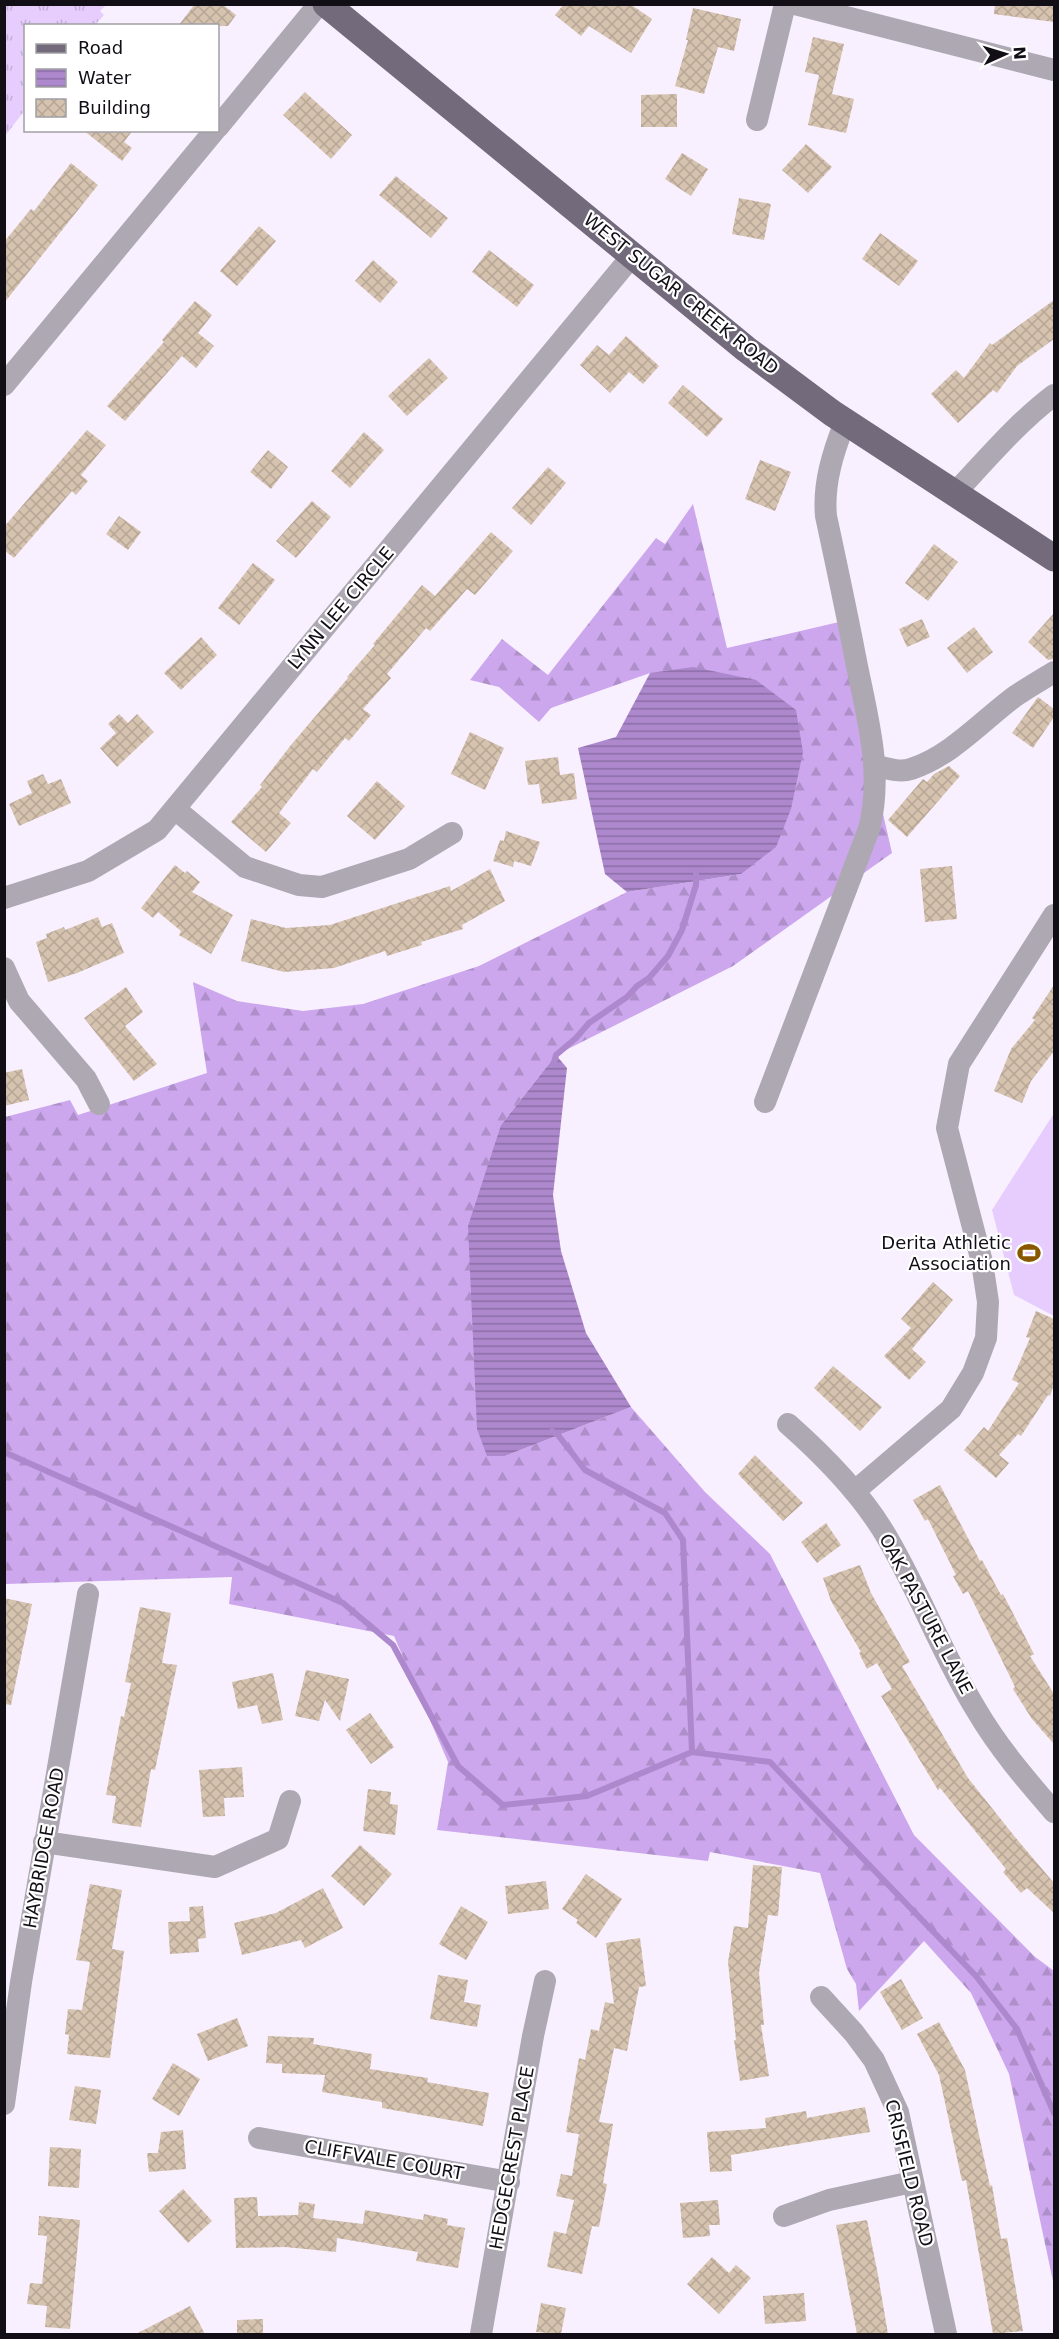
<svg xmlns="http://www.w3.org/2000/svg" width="1059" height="2339" font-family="'DejaVu Sans',sans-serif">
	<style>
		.grass { fill: url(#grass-tufts) }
		.forest { fill: url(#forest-firs) }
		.garden { fill: #e6cdfd }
		.water { fill: url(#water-rules) }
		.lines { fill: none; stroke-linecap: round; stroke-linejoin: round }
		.stream { stroke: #ad88cd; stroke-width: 6 }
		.building { fill: url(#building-cross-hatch) }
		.minor { stroke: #aea8b3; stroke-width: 22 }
		.major { stroke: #736a7c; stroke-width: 27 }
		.labels { text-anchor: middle; stroke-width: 4.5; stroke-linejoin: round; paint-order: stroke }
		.street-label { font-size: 18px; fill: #120e16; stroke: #fff }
		.poi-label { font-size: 18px; fill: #120e16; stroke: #fff; text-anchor: end }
	</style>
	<defs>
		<pattern id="grass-tufts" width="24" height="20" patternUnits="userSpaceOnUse" patternTransform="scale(1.5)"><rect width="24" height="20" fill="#e6cdfd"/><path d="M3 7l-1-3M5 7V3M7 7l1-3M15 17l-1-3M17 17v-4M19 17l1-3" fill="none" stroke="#c4afd8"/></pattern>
		<pattern id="forest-firs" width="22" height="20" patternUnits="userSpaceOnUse" patternTransform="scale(1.5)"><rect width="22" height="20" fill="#cca7ed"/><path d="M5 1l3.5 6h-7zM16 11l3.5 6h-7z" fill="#ae8fca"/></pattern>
		<pattern id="water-rules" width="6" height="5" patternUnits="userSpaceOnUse" patternTransform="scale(1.5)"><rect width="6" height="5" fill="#ad88cd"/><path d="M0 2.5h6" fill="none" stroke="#8b6ea5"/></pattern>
		<pattern id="building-cross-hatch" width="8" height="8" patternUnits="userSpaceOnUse" patternTransform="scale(1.5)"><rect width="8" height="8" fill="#d6c3af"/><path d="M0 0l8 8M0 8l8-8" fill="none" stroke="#b7a696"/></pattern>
	</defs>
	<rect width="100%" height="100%" fill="#f8f0ff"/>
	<path class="grass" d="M5 4 106 5 100 11 104 15 95 25 26 26 25 110 5 136Z"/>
	<path class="forest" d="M693 504 727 648 839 622 892 853 733 966 556 1055 501 1125 505 1456 631 1407 705 1492 770 1554 914 1835 1034 1956 1054 1971V2286L1009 2074 971 1993 924 1941 859 2011 856 1984 847 1969 820 1873 710 1852 708 1861 437 1830 448 1762 394 1636 229 1604 232 1577 5 1584V1117L70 1100 78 1115 207 1073 193 982 237 1001 303 1011 363 1004 479 966 627 892 741 874 650 673 551 708 539 722 499 687 470 680 502 639 548 675 656 538 665 544Z"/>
	<path class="garden" d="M1054 1113V1316L1014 1295 992 1210Z"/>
	<path class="water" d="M693 667 756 680 796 710 803 752 791 809 776 847 741 874 627 892 605 874 578 748 616 737 650 673Z
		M556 1055 567 1068 553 1195 561 1251 586 1333 631 1407 505 1456H487L477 1429 468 1226 501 1125Z"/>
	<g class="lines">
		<path class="stream" d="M554 1063 556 1055 576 1038 589 1023 627 997 637 986 649 978 668 956 682 930 696 885V873
			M552 1431 558 1435 585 1470 665 1513 683 1540 692 1752
			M4 1452 343 1603 393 1645 458 1766 503 1805 587 1796 692 1752 770 1762 976 1976 1017 2029 1054 2113"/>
	</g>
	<path class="building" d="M195 4H222L236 15 228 26H178Z
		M564 4H630L652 19 631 53 589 26 581 36 555 15Z
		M995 4H1054V22L994 14Z
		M693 8 741 19 734 51 718 47 704 94 675 86 688 40H686Z
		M813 37 844 44 832 94 854 99 846 133 808 125 819 75 805 72Z
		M305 92 352 135 331 159 283 115Z
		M677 94V127H641V95Z
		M83 130H133L124 142 132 148 122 161Z
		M806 144 832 167 808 193 782 170Z
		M682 153 708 169 691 196 665 179Z
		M71 163 98 185 4 303V242L31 209 34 211Z
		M396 176 448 218 431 238 379 195Z
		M739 198 771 204 764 240 732 234Z
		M259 226 276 241 237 286 220 271Z
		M880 233 918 261 899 286 862 259Z
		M489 250 534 285 517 307 472 272Z
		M373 260 398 282 380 303 355 281Z
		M1054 300V339L1017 366 997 393 993 390 958 423 931 394 956 370 964 378 990 343 992 345Z
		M195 301 212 315 198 333 214 346 196 368 182 356 125 421 107 406 164 342 162 340Z
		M626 336 659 366 643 384 629 372 610 393 580 365 597 345 609 355Z
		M429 358 448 378 407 416 388 396Z
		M683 385 723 419 707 437 668 403Z
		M87 430 106 445 81 475 88 481 76 495 72 491 14 558 4 550V527Z
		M364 432 384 450 350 488 331 471Z
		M268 450 288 467 271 489 250 472Z
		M760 460 791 472 775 511 745 499Z
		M548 467 566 483 531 525 512 508Z
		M312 501 331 517 296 558 276 541Z
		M119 516 141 532 128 550 106 534Z
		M491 532 513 551 475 595 467 589 430 631 426 628 387 674 391 678 363 709 371 715 349 741 345 738 317 772 313 769 279 813 291 823 266 852 231 822 262 787 260 785 291 745 348 678 347 677 375 645 373 644 422 585 435 596Z
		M934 544 958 562 928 601 905 583Z
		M253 563 275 580 239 625 218 608Z
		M1054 613V659L1048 660 1028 642Z
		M922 619 930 637 907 647 899 629Z
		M974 627 993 652 967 673 947 648Z
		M201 637 217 655 181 690 164 673Z
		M1038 697 1054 709V717L1033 748 1012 733Z
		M119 714 128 723 137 714 154 732 117 767 100 748 116 733 108 724Z
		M470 732 504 748 485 790 451 774Z
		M558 757 560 775 574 773 577 799 542 804 539 784 528 785 525 761Z
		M949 766 960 776 907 837 888 820 923 779 927 782 934 774Z
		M43 774 48 784 61 779 71 803 19 826 9 804 32 793 27 781Z
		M377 781 405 806 375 840 347 816Z
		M506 831 540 842 531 866 514 861 513 867 493 861 500 840 504 841Z
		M175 865 185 873 187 871 200 882 192 892 233 915 211 954 179 935 181 931 158 912 153 918 141 908Z
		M952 866 957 919 925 922 920 869Z
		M490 869 505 901 462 925 463 929 421 942 422 945 387 956 385 951 334 968 284 972 241 961 251 919 286 928 330 925 450 886 451 891Z
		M98 917 102 927 112 923 124 953 77 973 48 982 36 942 47 938 46 934 64 927 65 930Z
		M1054 985V1051L1031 1081 1022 1103 994 1091 1011 1049 1035 1020 1032 1018Z
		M126 987 143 1012 125 1026 157 1064 134 1081 84 1018Z
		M22 1069 29 1100 4 1106V1073Z
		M933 1282 953 1300 912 1349 926 1362 909 1380 884 1356 911 1328 901 1319Z
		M1036 1311 1054 1319V1384L1050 1396 1048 1395 1021 1436 1018 1434 999 1455 1009 1463 996 1478 964 1450 984 1427 988 1431 1019 1383 1012 1380 1030 1338 1026 1337Z
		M833 1366 882 1407 860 1431 814 1388Z
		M755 1455 803 1503 783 1521 738 1474Z
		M940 1485 980 1561 982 1560 1001 1595 1003 1594 1034 1654 1030 1656 1054 1694V1744L1032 1719 1013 1689 1015 1687 968 1591 963 1594 953 1576 956 1575 928 1519 925 1521 913 1500Z
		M826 1523 841 1545 817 1563 801 1542Z
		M860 1565 871 1593 910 1662 902 1666 968 1778 1015 1837 1054 1883V1913L1027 1888 1021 1893 1003 1872 1006 1869 940 1788 938 1790 881 1696 892 1689 877 1663 867 1669 859 1653 861 1652 831 1601 823 1578Z
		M4 1598 32 1604 11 1705 4 1704Z
		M140 1607 171 1613 162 1663 177 1665 155 1770 151 1769 141 1827 112 1823 116 1796 106 1795 121 1716 124 1717 131 1683 125 1682Z
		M306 1670 349 1679 340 1721 325 1700 319 1721 295 1716Z
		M273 1673 283 1720 262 1724 257 1705 238 1709 232 1682Z
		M370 1713 394 1747 371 1764 346 1730Z
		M242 1767 244 1797 224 1798 225 1816 203 1817 199 1770Z
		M368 1789 391 1792 390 1804 398 1805 395 1835 363 1831Z
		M360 1845 392 1874 364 1906 331 1876Z
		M753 1865 782 1867 778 1916 768 1915 759 1973 764 2025H761L769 2076 740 2081 734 2040H736L728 1962 734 1926 748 1928Z
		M586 1874 622 1899 596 1938 576 1923 578 1920 562 1909Z
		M546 1881 549 1909 508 1914 505 1886Z
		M90 1884 122 1890 112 1949 124 1951 110 2058 67 2054 69 2035 65 2034 68 2009 82 2010 90 1962 76 1960Z
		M323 1888 343 1928 305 1948 301 1940 242 1955 234 1923 276 1913Z
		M203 1906 206 1938 198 1939 199 1952 170 1954 168 1922 190 1921 189 1907Z
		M461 1906 488 1922 466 1960 439 1944Z
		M640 1938 646 1986 639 1987 627 2051 614 2048 599 2122 613 2124 603 2183 607 2184 599 2227 592 2226 582 2274 547 2267 554 2231 566 2234 574 2200 556 2196 561 2174 572 2176 579 2134 566 2132 579 2058 585 2060 591 2029 599 2031 605 2002 614 2004 606 1943Z
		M438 1975 468 1980 464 2002 481 2005 477 2027 430 2019Z
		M901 1979 923 2018 902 2030 880 1992Z
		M237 2018 248 2046 208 2061 197 2034Z
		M939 2022 965 2070 990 2186 992 2185 1001 2239 1007 2238 1023 2331 993 2334 966 2180 962 2181 939 2075 917 2034Z
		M268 2036 314 2038 313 2044 372 2054 370 2069 428 2078 427 2082 489 2093 483 2126 382 2108V2102L322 2092 325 2075 282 2073V2064L266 2063Z
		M173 2063 200 2079 179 2116 152 2099Z
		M75 2086 101 2090 96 2124 69 2120Z
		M865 2107 870 2132 731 2155 732 2171 710 2172 707 2132 766 2128 765 2118 806 2111 807 2118Z
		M183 2130 186 2169 149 2172 147 2153H158L161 2132Z
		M50 2147 81 2149 79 2188 48 2186Z
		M183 2189 212 2221 188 2243 159 2211Z
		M257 2197 258 2216 298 2215 299 2202 315 2204 313 2218 363 2224 365 2210 423 2220 424 2214 448 2219 447 2225 465 2228 458 2268 416 2261 418 2252 337 2238 336 2252 285 2247 236 2248 234 2198Z
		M718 2200 720 2225H709L710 2236 683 2238 680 2203Z
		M39 2216 80 2220 70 2329 45 2327 47 2306 27 2304 30 2283 42 2284 47 2236 38 2235Z
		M867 2220 878 2275 888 2334H857L836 2225Z
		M712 2257 729 2273 736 2265 751 2278 719 2314 687 2284Z
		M804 2293 806 2321 765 2324 763 2296Z
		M541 2303 566 2308 561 2334 536 2332Z
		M190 2306 205 2334H136Z
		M263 2319V2334H237V2320Z"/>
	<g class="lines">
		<path class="minor" d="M795 4 1054 70
			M757 120 785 4
			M218 127 319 4
			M4 385 215 130
			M954 494C986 460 1017 423 1054 395
			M874 765C886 768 899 773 911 769 951 756 982 721 1014 697 1027 688 1041 680 1054 672
			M175 809 245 867 299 885 322 887 409 859 452 833
			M4 898 88 871 157 830 632 256
			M4 968 19 1001 86 1079 99 1104
			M765 1102 869 829C884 771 866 713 855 656 846 609 836 563 826 516 823 484 833 452 845 422
			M788 1424C823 1455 857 1489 882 1529 918 1587 941 1653 977 1711 998 1747 1027 1781 1054 1812
			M855 1491 951 1409 973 1373 986 1338 988 1302 982 1262 947 1128 959 1064 1054 915
			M44 1842 215 1867 278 1839 290 1801
			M821 1997 854 2033 874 2060 898 2112 946 2334
			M4 2104 21 1982 88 1594
			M259 2138 509 2182
			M784 2216 829 2200 912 2182
			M481 2334 533 2036 545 1981"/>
		<path class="major" d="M326 4 746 349 832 413 1054 558"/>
	</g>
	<defs>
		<g id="stadium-bare" transform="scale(1.8)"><path d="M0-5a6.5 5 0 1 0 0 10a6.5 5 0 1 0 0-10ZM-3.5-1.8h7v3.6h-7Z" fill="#895700" stroke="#fff" stroke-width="2.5" paint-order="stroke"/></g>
	</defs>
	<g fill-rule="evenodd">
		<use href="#stadium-bare" x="1029" y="1253"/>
	</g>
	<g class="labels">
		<g class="street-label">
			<text transform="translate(681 294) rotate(39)" y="6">WEST SUGAR CREEK ROAD</text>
			<text transform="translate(341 608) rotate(-50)" y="6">LYNN LEE CIRCLE</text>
			<text transform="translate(926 1614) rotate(62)" y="6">OAK PASTURE LANE</text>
			<text transform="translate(44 1848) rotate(-80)" y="6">HAYBRIDGE ROAD</text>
			<text transform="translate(512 2158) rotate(-80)" y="6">HEDGECREST PLACE</text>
			<text transform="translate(384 2160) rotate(10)" y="6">CLIFFVALE COURT</text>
			<text transform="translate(909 2173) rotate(76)" y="6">CRISFIELD ROAD</text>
		</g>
		<g class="poi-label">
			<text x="1011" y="1249">Derita Athletic<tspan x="1011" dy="21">Association</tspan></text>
		</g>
	</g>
	<rect width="1059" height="2339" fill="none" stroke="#120e16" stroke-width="12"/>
	<rect x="24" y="24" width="195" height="108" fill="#ffffff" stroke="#a09fa2" stroke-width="1.5"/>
	<rect x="36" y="44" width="30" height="9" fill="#736a7c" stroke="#a09fa2" stroke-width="1.5"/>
	<text x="78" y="54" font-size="18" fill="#120e16">Road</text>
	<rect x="36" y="69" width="30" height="18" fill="url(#water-rules)" stroke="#a09fa2" stroke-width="1.5"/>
	<text x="78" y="84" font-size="18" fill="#120e16">Water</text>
	<rect x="36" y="99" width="30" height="18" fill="url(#building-cross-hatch)" stroke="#a09fa2" stroke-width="1.5"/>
	<text x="78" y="114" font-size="18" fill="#120e16">Building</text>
	<g transform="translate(1005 54) rotate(86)" stroke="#ffffff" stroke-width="4.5" paint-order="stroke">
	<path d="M0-4.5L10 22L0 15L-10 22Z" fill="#120e16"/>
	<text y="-9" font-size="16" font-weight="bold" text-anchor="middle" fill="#120e16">N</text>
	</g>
</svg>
